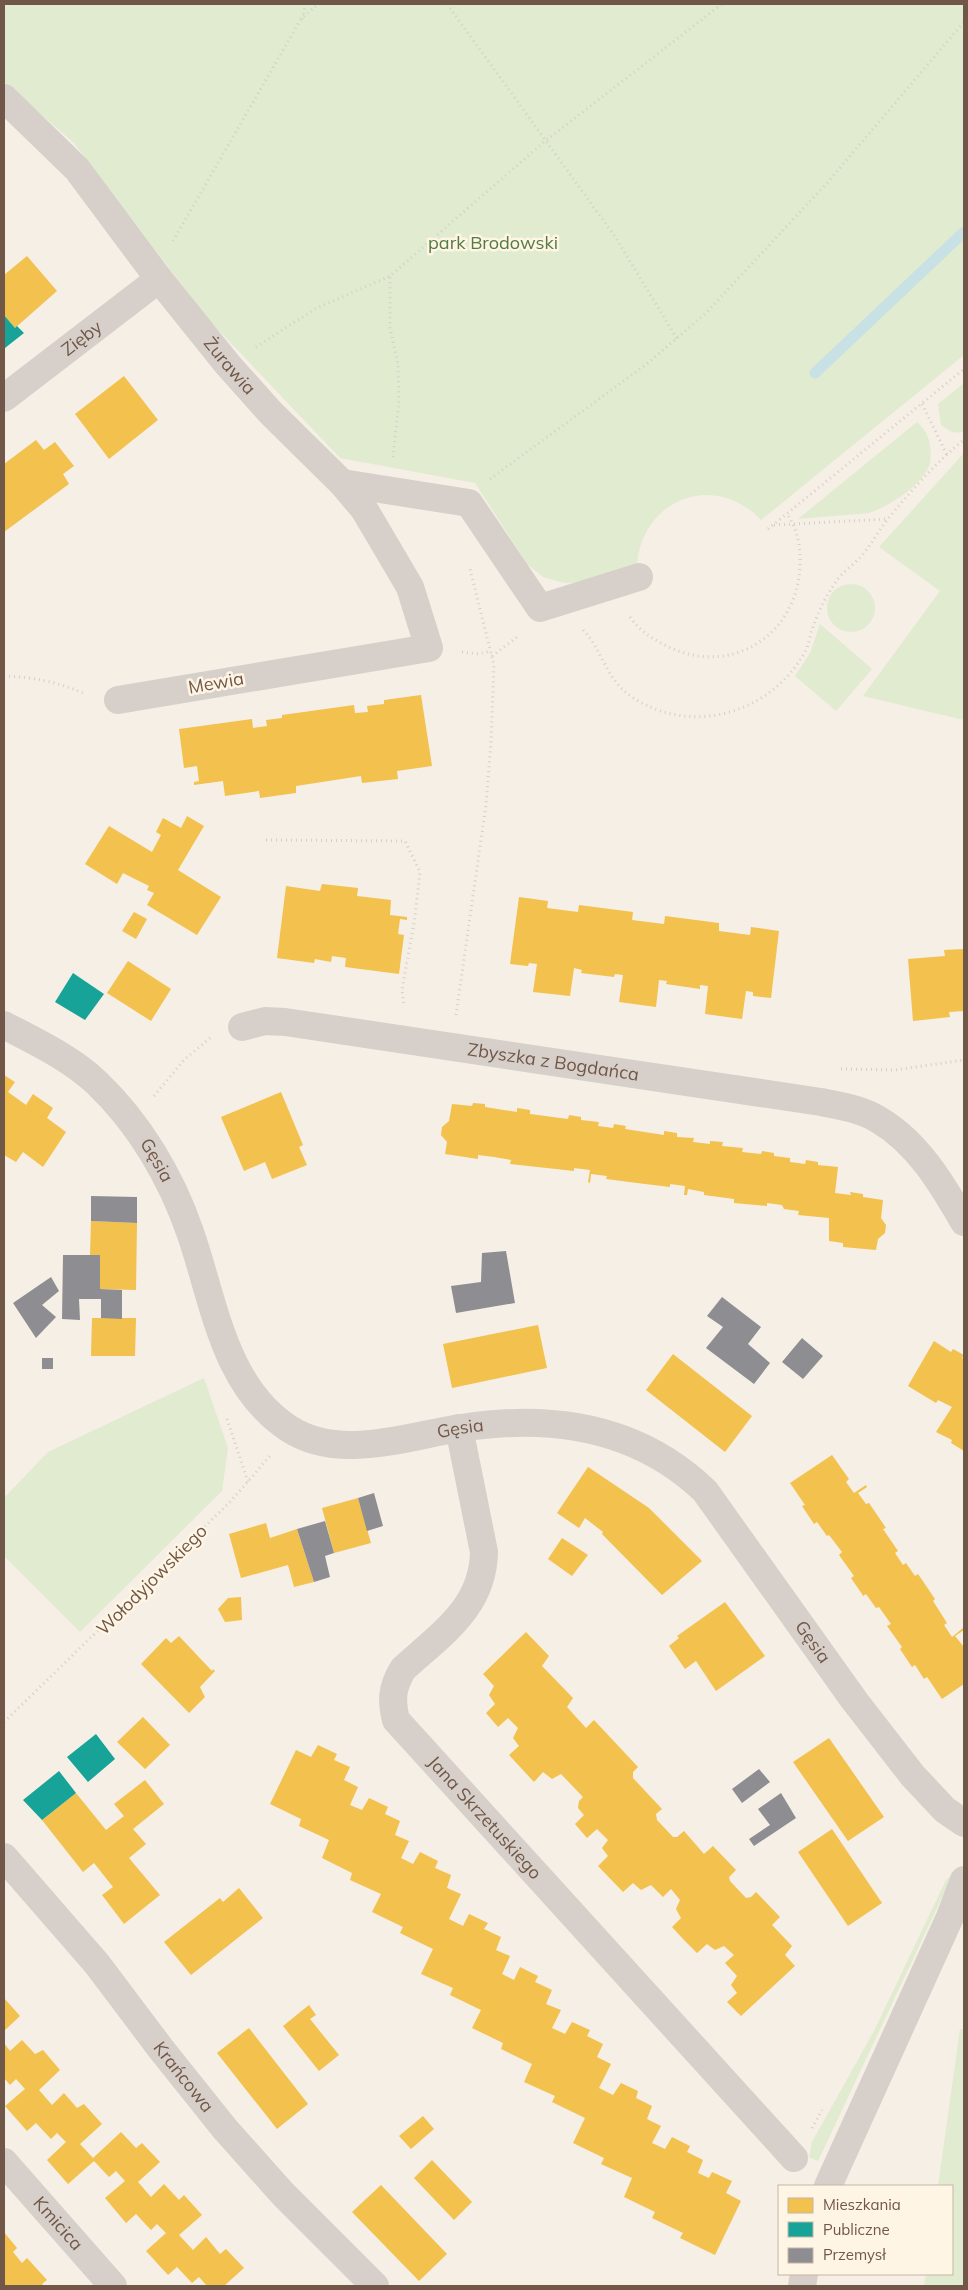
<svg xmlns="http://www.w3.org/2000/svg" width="968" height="2290" font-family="Mulish,sans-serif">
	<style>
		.green { fill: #e0ebd0 }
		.homes { fill: #f2c14e }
		.public { fill: #17a398 }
		.industry { fill: #8d8d92 }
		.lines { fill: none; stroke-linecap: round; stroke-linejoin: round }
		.stream { stroke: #c8e1e4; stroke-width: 11 }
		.path { stroke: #d5cfc8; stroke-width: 3; stroke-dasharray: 1 4; stroke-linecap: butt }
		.minor { stroke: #d7cfc9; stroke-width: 28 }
		.labels { text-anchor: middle; stroke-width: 5; stroke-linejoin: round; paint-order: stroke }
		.park-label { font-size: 18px; fill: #537b43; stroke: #fef5e4 }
		.street-label { font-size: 18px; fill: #705748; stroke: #fef5e4 }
	</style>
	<rect width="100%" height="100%" fill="#f5efe5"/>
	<path class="green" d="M4 4H964V355L761 520C715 471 643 498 637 564L587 582 565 583 543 577 527 564 475 483 340 458 207 318 74 143 4 82Z
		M964 383V431C955 435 949 431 941 425L938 404Z
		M917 422C930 433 932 448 930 464 921 486 890 506 869 513L798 519Z
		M964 453V720L863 696 940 591 879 547Z
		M827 608a24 24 0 1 1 48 0a24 24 0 1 1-48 0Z
		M820 624 872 669 836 711 795 676 810 653Z
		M204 1378 228 1448 222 1491 80 1632 4 1556V1498L48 1452Z
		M953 1874 818 2161 809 2157 812 2142 874 2031 946 1880Z
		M960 2029H964V2286H924L926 2274H952V2186H938Z"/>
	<path class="homes" d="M27 256 57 291 15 328 4 315V275Z
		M124 376 158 420 109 459 75 414Z
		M36 440 44 450 55 442 74 466 63 474 69 484 4 532V464Z
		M421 695 432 766 397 771 398 779 362 783 361 776 296 786V793L260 798 259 791 225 796 223 781 194 785V782L199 781 197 766 184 768 179 729 252 719 253 728 267 726 266 720 282 718V715L354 705 355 713 368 712 367 706 384 704V700Z
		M187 816 204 826 178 870 221 897 197 935 147 905 154 893 147 890 149 886 123 873 117 884 85 864 109 826 152 852 161 835 156 832 163 818 181 828Z
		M322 884 358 888 357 896 391 900 390 915 407 917V920L400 919 398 934 404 935 399 974 345 967 346 958 332 956 331 962 315 959 314 963 277 958 286 886 320 891Z
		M519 897 548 901 547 908 578 912 579 905 633 912 632 920 664 924 665 916 719 923V931L750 935 751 927 779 931 771 998 753 996V992L746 991 742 1019 705 1014 708 986 700 985V989L666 984 667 981 659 980 656 1007 619 1002 623 975 615 974 614 977 581 973 582 970 574 968 570 996 533 992 537 964 529 963 528 966 510 964Z
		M134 912 147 919 136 939 122 931Z
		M964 949V1011L949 1012 950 1017 913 1021 908 959 945 956 944 950Z
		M128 961 171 989 151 1021 107 993Z
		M4 1075 15 1082 8 1092 26 1105 33 1094 53 1108 47 1118 66 1132 43 1167 23 1152 16 1162 4 1155Z
		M281 1092 303 1145 299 1147 307 1165 272 1179 265 1162 244 1171 221 1117Z
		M473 1103 485 1104V1107L517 1112V1108L530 1110V1114L568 1119 569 1115 581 1117V1120L599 1122 598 1126 613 1128 614 1124 626 1126 625 1129 664 1135V1131L677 1133V1137L694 1138 693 1142 710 1144V1141L723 1142 722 1146 743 1148 742 1152 761 1154 762 1151 774 1153V1156L790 1158V1162L805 1164 806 1160 818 1162V1165L838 1167 835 1193 851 1195 850 1192 863 1194V1197L883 1200 881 1218 886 1225 885 1233 878 1239 876 1250 843 1247V1243L829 1241V1218L798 1215 799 1211 784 1209 782 1205 767 1203V1206L734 1203V1199L704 1195V1192L688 1189 687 1195H684L685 1186 670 1184V1187L637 1183 606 1179 607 1176 591 1174 590 1183 588 1182 590 1170 574 1168V1171L510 1164 511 1160 494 1157 478 1155V1159L445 1154 447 1142 441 1135 442 1127 449 1121 452 1104 472 1106Z
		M91 1221 137 1223 136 1290 100 1289V1255H90Z
		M92 1318H136L135 1356H91Z
		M538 1325 547 1368 452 1388 443 1344Z
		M934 1341 951 1352 953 1349 964 1355 962 1358 964 1359V1451L951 1443 952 1440 936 1432 952 1407 938 1400 936 1403 908 1386Z
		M673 1354 752 1416 725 1452 646 1390Z
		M832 1455 849 1479 846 1482 854 1493 866 1485 867 1487 858 1493 866 1504 869 1503 886 1528 883 1529 898 1551 895 1553 903 1565 906 1563 915 1576 918 1574 935 1599 933 1601 947 1623 944 1625 952 1637 963 1628 964 1630 955 1636 964 1647V1684L942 1699 927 1677 924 1679 915 1665 912 1667 900 1649 902 1647 887 1626 891 1624 879 1607 876 1608 866 1594 863 1596 862 1594 851 1578 854 1576 839 1555 842 1552 829 1535 827 1536 817 1522 814 1524 802 1506 805 1505 790 1483Z
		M588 1467 649 1508 702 1561 662 1595 602 1534 603 1532 585 1518 579 1528 557 1513Z
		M358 1498 371 1543 334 1553 322 1508Z
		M266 1523 270 1538 297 1529 314 1582 294 1587 288 1565 241 1578 229 1534Z
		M562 1538 588 1555 572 1576 548 1559Z
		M241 1597 242 1620 225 1622 218 1609 228 1598Z
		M725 1602 765 1656 716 1691 696 1661 685 1669 669 1646 679 1638 677 1636Z
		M526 1632 549 1656 542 1666 573 1698 567 1707 586 1728 594 1720 638 1767 633 1772V1778L662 1809 656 1814 657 1820 673 1837H677L684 1831 704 1854 713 1846 736 1870 729 1877 730 1881 746 1898 751 1897 756 1892 780 1917 772 1925 792 1946 785 1955 795 1966 741 2016 727 2002 737 1993 731 1985 737 1976 725 1963 734 1955 724 1946 715 1950 707 1944 697 1953 684 1940 672 1927 681 1918 676 1909 680 1900 671 1889 663 1897 651 1885 641 1890 633 1883 623 1892 598 1866 608 1856 602 1848 608 1840 597 1829 587 1838 575 1824 584 1815 578 1808 579 1801 583 1797 561 1774 552 1779 543 1772 534 1782 509 1755 519 1746 513 1738 518 1728 508 1718 498 1727 486 1713 495 1704 489 1695 494 1686 483 1674Z
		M179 1636 212 1671 213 1669 215 1671 200 1687 205 1697 189 1713 141 1664 166 1638 171 1643Z
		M143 1717 170 1745 145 1769 117 1742Z
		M829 1738 884 1817 848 1841 793 1762Z
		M318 1745 337 1754 334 1760 350 1767 344 1780 358 1787 350 1805 362 1810 369 1798 388 1807 385 1814 400 1821 395 1835 409 1841 401 1858 413 1864 420 1852 438 1861 435 1868 451 1875 447 1888 461 1894 449 1919 463 1926 469 1914 488 1923 484 1929 501 1937 496 1950 510 1956 502 1974 514 1980 520 1967 538 1976 535 1982 552 1990 546 2004 561 2010 552 2028 565 2034 572 2022 590 2030 587 2036 603 2044 597 2057 611 2064 599 2088 613 2095 621 2083 638 2091 636 2098 652 2106 647 2119 661 2126 652 2143 665 2149 672 2137 690 2146 687 2152 703 2160 698 2173 709 2178 712 2172 732 2181 726 2193 741 2201 715 2255 680 2238 683 2233 652 2218 655 2212 624 2197 632 2178 601 2164 604 2158 573 2143 585 2118 552 2102 555 2096 524 2082 532 2064 501 2049 503 2043 472 2028 481 2010 450 1995 453 1988 421 1974 433 1949 400 1933 403 1927 372 1912 381 1894 350 1880 352 1873 322 1858 329 1840 299 1826 301 1819 270 1804 296 1750 311 1757Z
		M145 1780 164 1804 133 1829 146 1844 129 1858 160 1895 124 1924 102 1895 113 1887 94 1863 83 1872 42 1820 76 1793 106 1830 124 1816 114 1804Z
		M832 1829 882 1903 848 1926 798 1852Z
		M239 1888 263 1918 191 1975 164 1942 220 1898 223 1902Z
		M4 1998 20 2016 4 2031Z
		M309 2005 316 2015 310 2019 339 2055 319 2071 283 2026Z
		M249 2028 308 2104 277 2129 217 2053Z
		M22 2040 35 2054 43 2050 60 2070 39 2090 52 2105 64 2093 77 2108 84 2104 102 2124 80 2144 93 2158 121 2132 136 2148 142 2143 160 2162 138 2182 151 2197 164 2184 179 2200 184 2195 202 2215 179 2235 193 2250 206 2237 220 2254 226 2249 244 2268 224 2286H207L199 2277 192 2283 177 2267 168 2275 146 2251 166 2233 157 2224 151 2230 136 2214 126 2223 105 2198 125 2181 116 2171 109 2177 94 2161 68 2184 47 2160 66 2142 57 2133 51 2139 36 2123 27 2131 5 2106 25 2089 16 2079 10 2085 4 2078V2043L10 2051Z
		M423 2116 434 2129 411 2149 399 2136Z
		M432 2160 472 2202 454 2220 414 2178Z
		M381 2185 447 2254 419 2281 352 2212Z
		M4 2232 17 2248 13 2252 22 2263 27 2258 47 2280 42 2284 44 2286H4Z"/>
	<path class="public" d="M4 315 15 328 17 326 24 333 5 348Z
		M73 973 104 994 85 1020 55 1002Z
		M96 1734 115 1759 88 1782 67 1757Z
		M59 1771 76 1793 42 1820 23 1800Z"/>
	<path class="industry" d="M91 1196 137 1197V1223L91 1221Z
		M506 1251 515 1303 456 1313 451 1286 481 1282 482 1253Z
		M63 1255H100V1289L122 1290V1319L101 1318V1299H79L80 1320 62 1319Z
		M51 1277 59 1291 42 1305 56 1317 36 1338 13 1303Z
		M722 1297 761 1327 748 1344 770 1363 754 1384 706 1348 723 1327 707 1316Z
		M802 1338 823 1356 803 1379 782 1362Z
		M42 1358H53V1369H42Z
		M374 1493 383 1526 367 1531 358 1498Z
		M325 1521 334 1553 325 1556 330 1577 314 1582 297 1529Z
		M759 1769 770 1782 742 1803 732 1789Z
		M781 1793 796 1818 754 1846 749 1839 770 1825 758 1809Z"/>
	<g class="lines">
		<path class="stream" d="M815 373 964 232"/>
		<path class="path" d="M447 4 616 238 677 339
			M302 19 306 4
			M173 241 301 19 318 4
			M256 347 315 309 390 276
			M922 404 947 455
			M393 457 399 401 398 364 390 328V276L544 142 722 4
			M490 479 648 363 706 313 827 183 964 22
			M774 525 887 519
			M768 529 964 369
			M630 617C639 630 651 638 665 645 729 679 798 636 800 565 801 546 797 529 787 514
			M583 630C603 650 605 679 632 697 692 737 771 713 805 652 809 645 810 635 813 627 819 610 827 594 837 580 845 570 856 563 864 553 873 542 879 530 888 519 906 496 942 456 964 440
			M462 652 478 654 491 651
			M492 656 520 635
			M4 676C33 677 59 682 85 694
			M266 840 405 841 420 872 415 917 402 990 404 1006
			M456 1015 486 805 491 742 494 665 470 569
			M841 1069 895 1070 964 1060
			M154 1096 184 1060 211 1037
			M227 1419 248 1482
			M4 1722 231 1501 270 1456
			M812 2128 822 2110"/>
		<g class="minor">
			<path id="s1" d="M4 98 77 169 159 279 228 365 271 413 342 483 364 509 410 587 429 648 118 700"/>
			<path id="s2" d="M4 398 159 279"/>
			<path d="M342 483 469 503 540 608 639 577"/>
			<path id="s3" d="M4 1025C36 1042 71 1058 97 1083 139 1123 171 1177 190 1232 214 1300 223 1385 288 1428 339 1462 407 1436 461 1428 550 1414 637 1426 705 1491L854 1700 913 1776 945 1810 964 1823"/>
			<path id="s4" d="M242 1027 265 1021 285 1022 821 1102C840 1106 862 1109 879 1120 918 1143 942 1184 964 1222"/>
			<path id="s5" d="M459 1428 484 1552C483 1608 441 1634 403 1669 392 1687 391 1700 396 1720L794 2158"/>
			<path id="s6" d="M4 1857 97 1964 161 2049 225 2129 283 2194 375 2286"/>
			<path id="s7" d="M4 2162 113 2286"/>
			<path d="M828 2186 950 1917 964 1880"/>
			<path d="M802 2286 804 2274"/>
		</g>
	</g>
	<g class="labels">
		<g class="park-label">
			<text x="493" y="249">park Brodowski</text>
		</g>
		<g class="street-label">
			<text dy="6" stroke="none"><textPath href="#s2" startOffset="98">Zięby</textPath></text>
			<text dy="6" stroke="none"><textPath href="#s1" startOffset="351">Żurawia</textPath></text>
			<text transform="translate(216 683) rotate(-10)" y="6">Mewia</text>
			<text dy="6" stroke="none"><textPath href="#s4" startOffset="315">Zbyszka z Bogdańca</textPath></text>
			<text dy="6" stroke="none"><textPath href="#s3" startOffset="208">Gęsia</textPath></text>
			<text dy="6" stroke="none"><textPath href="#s3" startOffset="688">Gęsia</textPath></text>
			<text transform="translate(152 1580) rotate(-45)" y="6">Wołodyjowskiego</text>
			<text dy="6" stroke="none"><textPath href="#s3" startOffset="1136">Gęsia</textPath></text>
			<text dy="6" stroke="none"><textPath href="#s5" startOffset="459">Jana Skrzetuskiego</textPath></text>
			<text dy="6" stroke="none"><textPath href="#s6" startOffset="284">Krańcowa</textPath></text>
			<text dy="6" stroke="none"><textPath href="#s7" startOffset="82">Kmicica</textPath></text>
		</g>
	</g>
	<rect width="968" height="2290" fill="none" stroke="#705748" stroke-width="10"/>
	<rect x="778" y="2185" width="175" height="90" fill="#fef5e4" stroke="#c5b6a6"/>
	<rect x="788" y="2198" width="25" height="15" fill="#f2c14e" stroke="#c5b6a6"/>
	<text x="823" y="2210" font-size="15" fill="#705748">Mieszkania</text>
	<rect x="788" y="2222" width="25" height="15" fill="#17a398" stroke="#c5b6a6"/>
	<text x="823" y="2235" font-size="15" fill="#705748">Publiczne</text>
	<rect x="788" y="2248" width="25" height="15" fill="#8d8d92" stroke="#c5b6a6"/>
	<text x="823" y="2260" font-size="15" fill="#705748">Przemysł</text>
</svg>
